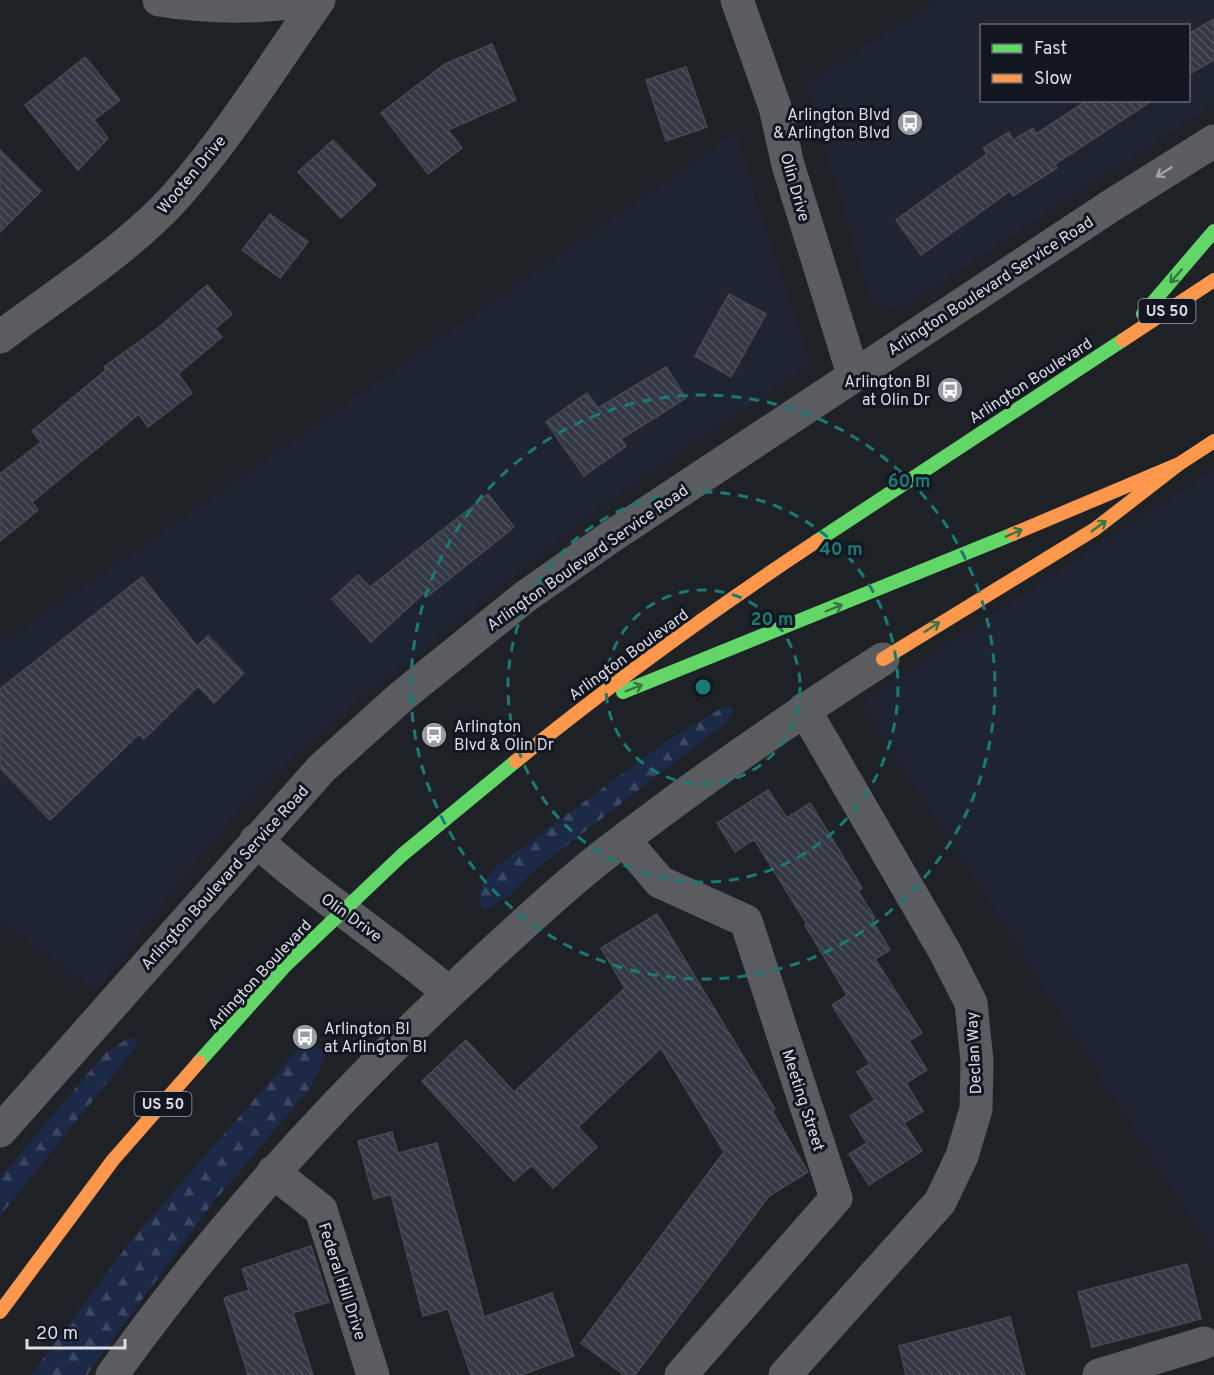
<svg xmlns="http://www.w3.org/2000/svg" width="1214" height="1375" font-family="Overpass,sans-serif">
	<style>
		.built { fill: #1e2432; fill-rule: evenodd }
		.forest { fill: url(#forest-firs) }
		.building { fill: url(#building-back-hatch); stroke: #46494d; stroke-width: 1.5 }
		.lines { fill: none; stroke-linecap: round; stroke-linejoin: round }
		.street { stroke: #5a5c60; stroke-width: 33 }
		.fast { stroke: #63d668; stroke-width: 14 }
		.slow { stroke: #ff974d; stroke-width: 14 }
		.oneway { stroke: #a1a4a9 }
		.oneway2 { stroke: #3a7644 }
		.ring { fill: none; stroke: #197b74; stroke-width: 3; stroke-dasharray: 10 8 }
		.labels { text-anchor: middle; stroke-width: 6; stroke-linejoin: round; paint-order: stroke }
		.shield { fill: #121620; stroke: #9fa2aa; stroke-width: 1.5 }
		.shield-label { font-size: 15px; font-weight: bold; fill: #dbdee5 }
		.poi-label { font-size: 16px; fill: #dbdee5; stroke: #121620; text-anchor: end }
		.street-label { font-size: 16px; fill: #dbdee5; stroke: #121620 }
		.centre { fill: #197b74; stroke: #121620; stroke-width: 3 }
		.ring-label { font-size: 18px; text-anchor: middle; font-weight: bold; fill: #197b74; stroke: #121620; stroke-width: 6; stroke-linejoin: round; paint-order: stroke }
	</style>
	<defs>
		<pattern id="forest-firs" width="22" height="20" patternUnits="userSpaceOnUse" patternTransform="scale(1.5)"><rect width="22" height="20" fill="#1c2a47"/><path d="M5 1l3.5 6h-7zM16 11l3.5 6h-7z" fill="#3c4861"/></pattern>
		<pattern id="building-back-hatch" width="6" height="6" patternUnits="userSpaceOnUse" patternTransform="scale(1.5)"><rect width="6" height="6" fill="#333844"/><path d="M-1 5l2 2M0 0l6 6M5-1l2 2" fill="none" stroke="#50545f"/></pattern>
	</defs>
	<rect width="100%" height="100%" fill="#1e2126"/>
	<path class="built" d="M936 0H1214V105L898 311 872 302 805 84ZM982 26H1188V100H982Z
		M735 132 810 366 603 506 368 694 262 786 214 841 96 992 0 922V641L20 630Z
		M1214 469V1254L860 701 866 699 927 659 936 650Z"/>
	<path class="forest" d="M723 707H730L734 711 723 725 531 873 510 895 484 911 478 896 483 883 496 867 668 740Z
		M129 1038 137 1039 135 1048 0 1216V1178L105 1053Z
		M311 1044 322 1049 325 1056 311 1087 211 1205 87 1375H31L133 1238 301 1046Z"/>
	<path class="building" d="M1214 19V60L1188 75V34Z
		M492 44 516 100 448 130 462 148 428 174 381 113 445 64Z
		M85 57 120 100 94 120 108 138 78 170 25 105Z
		M686 67 707 127 666 141 646 80Z
		M1088 100H1153L1055 164 1057 168 1013 196 1010 191 921 255 896 220 987 154 983 148 1009 132 1013 140 1033 128 1036 134Z
		M333 140 376 185 341 218 298 172Z
		M0 150 41 191 0 232Z
		M270 214 308 242 280 278 242 250Z
		M207 285 232 314 215 329 222 337 178 374 192 393 148 427 139 414 32 502 38 510 0 541V474L41 442 32 431 106 370 104 367 158 328Z
		M729 294 766 314 731 377 695 356Z
		M666 367 686 398 621 439 626 446 584 476 546 422 587 393 598 408Z
		M488 494 514 527 428 596 425 592 371 642 332 599 358 575 370 587Z
		M142 577 197 646 208 636 244 673 214 703 198 686 144 739 139 734 50 820 0 768V689Z
		M768 790 787 818 810 803 828 832 862 888 858 891 875 918 872 920 890 950 875 959 922 1033 909 1041 927 1070 906 1083 923 1111 904 1123 922 1151 869 1185 849 1154 867 1143 850 1116 875 1100 857 1072 870 1064 832 1005 847 995 805 925 807 924 754 839 735 852 717 823Z
		M657 914 775 1109 772 1111 808 1172 769 1196 635 1375H624L581 1343 724 1152 661 1048 578 1127 597 1147 553 1188 532 1165 514 1181 422 1081 466 1040 514 1092 625 988 601 948Z
		M392 1132 398 1153 437 1143 484 1317 552 1293 574 1356 521 1375H471L448 1309 423 1316 391 1194 374 1199 358 1141Z
		M311 1246 329 1302 293 1313 313 1375H248L224 1298 249 1290 242 1269Z
		M1187 1264 1201 1319 1092 1347 1078 1292Z
		M1010 1317 1025 1375H906L899 1346Z"/>
	<g class="lines">
		<path class="street" d="M159 0C209 8 258 9 308 0
			M737 0 775 107 788 165 853 374
			M0 337C57 294 130 248 177 195 230 135 273 65 319 0
			M256 840C317 896 386 939 449 993
			M625 841 660 882 746 921 836 1198 681 1375
			M0 1131 321 769 402 696 526 596 612 536 1109 207 1214 141
			M273 1172 321 1210 373 1375
			M112 1375C219 1226 342 1091 477 967 517 930 557 892 600 858 691 787 786 721 883 659
			M785 1375 940 1202 962 1156 976 1109 977 1061 971 1003 945 952 804 709
			M1099 1375 1204 1343"/>
		<path class="fast" d="M1143 314 1214 231
			M817 541 1123 340
			M623 692 1013 534
			M199 1062 284 967 402 855 516 761"/>
		<path class="slow" d="M1123 340 1214 280
			M1013 534 1179 464
			M883 659 1095 529 1179 464 1214 441
			M516 761C612 683 713 610 817 541
			M0 1312 113 1160 199 1062"/>
	</g>
	<defs><path id="oneway-shaft" d="M-6 0H5M1.5-3L5.5 0L1.5 3" fill="none" stroke-width="1.6" stroke-linecap="round" stroke-linejoin="round" transform="scale(1.5)"/></defs>
	<use class="oneway" href="#oneway-shaft" transform="translate(1164 172) rotate(148)"/>
	<g class="oneway2">
		<use href="#oneway-shaft" transform="translate(1176 276) rotate(131)"/>
		<use href="#oneway-shaft" transform="translate(1099 526) rotate(-36)"/>
		<use href="#oneway-shaft" transform="translate(1014 533) rotate(-24)"/>
		<use href="#oneway-shaft" transform="translate(834 608) rotate(-23)"/>
		<use href="#oneway-shaft" transform="translate(932 627) rotate(-33)"/>
		<use href="#oneway-shaft" transform="translate(634 688) rotate(-22)"/>
	</g>
	<g class="ring">
		<circle cx="703" cy="687" r="97"/>
		<circle cx="703" cy="687" r="195"/>
		<circle cx="703" cy="687" r="292"/>
	</g>
	<defs>
		<g id="bus-disc" transform="scale(1.35)"><circle r="9.5" fill="#999ca2" stroke="#121620"/><path d="M-5-6H5V4H4V6H2V4H-2V6H-4V4H-5ZM-3.5-4V0h7V-4ZM-3.5 1.2v1.5H-2V1.2ZM2 1.2v1.5H3.5V1.2Z" fill="#fff"/></g>
	</defs>
	<g fill-rule="evenodd">
		<use href="#bus-disc" x="910" y="123"/>
		<use href="#bus-disc" x="950" y="390"/>
		<use href="#bus-disc" x="434" y="735"/>
		<use href="#bus-disc" x="305" y="1037"/>
	</g>
	<g class="labels">
		<g class="shield">
			<rect x="1138.5" y="299" width="57" height="24" rx="4.5"/>
			<rect x="134.5" y="1092" width="57" height="24" rx="4.5"/>
		</g>
		<g class="shield-label">
			<text x="1167" y="316">US 50</text>
			<text x="163" y="1109">US 50</text>
		</g>
		<g class="poi-label">
			<text x="890" y="120">Arlington Blvd<tspan x="890" dy="18">&amp; Arlington Blvd</tspan></text>
			<text x="930" y="387">Arlington Bl<tspan x="930" dy="18">at Olin Dr</tspan></text>
			<text x="454" y="732" text-anchor="start">Arlington<tspan x="454" dy="18">Blvd &amp; Olin Dr</tspan></text>
			<text x="324" y="1034" text-anchor="start">Arlington Bl<tspan x="324" dy="18">at Arlington Bl</tspan></text>
		</g>
		<g class="street-label">
			<text transform="translate(191 174) rotate(-50)" y="6">Wooten Drive</text>
			<text transform="translate(796 187) rotate(74)" y="6">Olin Drive</text>
			<text transform="translate(990 285) rotate(-33)" y="6">Arlington Boulevard Service Road</text>
			<text transform="translate(1030 380) rotate(-33)" y="6">Arlington Boulevard</text>
			<text transform="translate(587 557) rotate(-35)" y="6">Arlington Boulevard Service Road</text>
			<text transform="translate(628 654) rotate(-36)" y="6">Arlington Boulevard</text>
			<text transform="translate(224 877) rotate(-48)" y="6">Arlington Boulevard Service Road</text>
			<text transform="translate(352 917) rotate(36)" y="6">Olin Drive</text>
			<text transform="translate(259 974) rotate(-47)" y="6">Arlington Boulevard</text>
			<text transform="translate(973 1053) rotate(-93)" y="6">Declan Way</text>
			<text transform="translate(804 1100) rotate(72)" y="6">Meeting Street</text>
			<text transform="translate(343 1281) rotate(72)" y="6">Federal Hill Drive</text>
		</g>
	</g>
	<circle cx="703" cy="687" r="9" class="centre"/>
	<g class="ring-label">
		<text x="909" y="487">60 m</text>
		<text x="841" y="555">40 m</text>
		<text x="772" y="625">20 m</text>
	</g>
	<rect x="980" y="24" width="210" height="78" fill="#121620" stroke="#62666f" stroke-width="1.5"/>
	<rect x="992" y="44" width="30" height="9" fill="#63d668" stroke="#62666f" stroke-width="1.5"/>
	<text x="1034" y="54" font-size="18" fill="#dbdee5">Fast</text>
	<rect x="992" y="74" width="30" height="9" fill="#ff974d" stroke="#62666f" stroke-width="1.5"/>
	<text x="1034" y="84" font-size="18" fill="#dbdee5">Slow</text>
	<path d="M27 1339v9h98v-9" fill="none" stroke="#dbdee5" stroke-width="3"/>
	<text x="36" y="1339" font-size="18" fill="#dbdee5" stroke="#121620" stroke-width="4.5" paint-order="stroke">20 m</text>
</svg>
